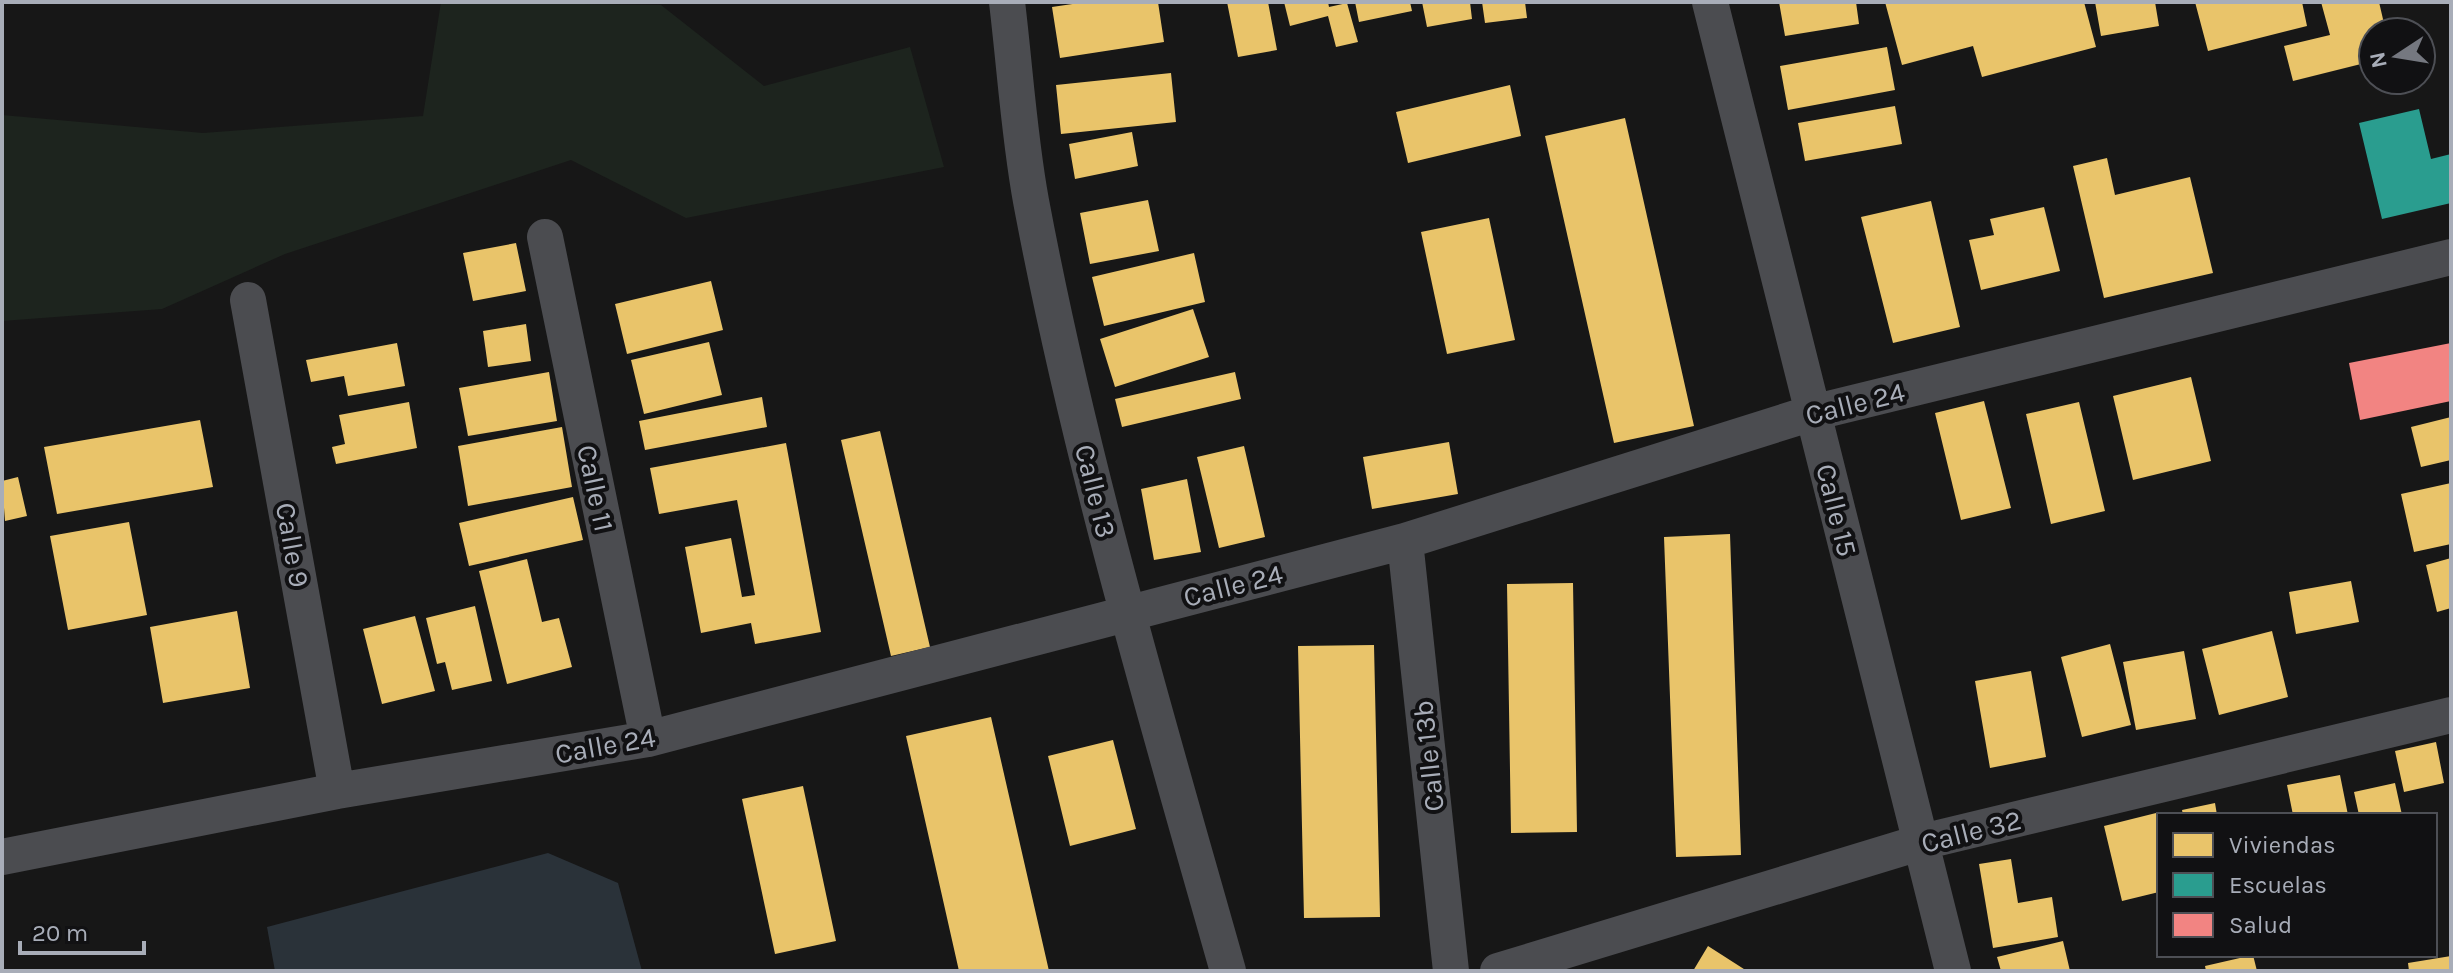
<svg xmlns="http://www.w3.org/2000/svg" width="2453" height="973" font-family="Karla,sans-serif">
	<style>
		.green { fill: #1d241e }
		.water { fill: #2a3239 }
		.homes { fill: #e9c46a }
		.schools { fill: #2a9d8f }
		.health { fill: #f28482 }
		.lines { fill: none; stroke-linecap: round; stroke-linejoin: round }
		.street { stroke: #4b4c50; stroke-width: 36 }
		.labels { text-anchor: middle; stroke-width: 8; stroke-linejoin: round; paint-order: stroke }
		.street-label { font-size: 28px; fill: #a8adb8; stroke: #111113 }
	</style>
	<rect width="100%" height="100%" fill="#171717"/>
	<path class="green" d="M441 2 661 5 764 86 910 47 944 167 686 218 571 160 285 254 162 309 2 321V115L203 133 423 116Z"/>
	<path class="water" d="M548 853 618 883 642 971H275L267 927Z"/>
	<path class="homes" d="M1086 2H1158L1164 42 1060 58 1052 7Z
		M1227 2H1268L1277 50 1238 57Z
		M1284 2H1328L1329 7 1347 3 1358 42 1336 47 1328 16 1290 26Z
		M1355 2H1410L1412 11 1359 22Z
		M1422 2H1470L1472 19 1427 27Z
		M1482 2H1525L1527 18 1485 23Z
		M1779 2H1856L1859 24 1785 36Z
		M1885 2H2084L2096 47 1982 77 1973 46 1902 65Z
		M2095 2H2155L2159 26 2101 36Z
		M2195 2H2302L2307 26 2208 51Z
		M2321 2H2379L2386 32H2373V61L2293 81 2284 46 2330 35Z
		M1887 47 1895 90 1788 110 1780 66Z
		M1171 73 1176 122 1061 134 1056 85Z
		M1510 85 1521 136 1408 163 1396 112Z
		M1895 106 1902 144 1805 161 1798 123Z
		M1625 118 1694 426 1614 443 1545 136Z
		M1132 132 1138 166 1075 179 1069 144Z
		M2107 158 2115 195 2190 177 2213 273 2104 298 2073 166Z
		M1148 200 1159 251 1090 264 1080 213Z
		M1931 201 1960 327 1893 343 1861 217Z
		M2044 207 2060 271 1981 290 1969 240 1994 235 1990 219Z
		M1489 218 1515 340 1447 354 1421 232Z
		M516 243 526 291 473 301 463 253Z
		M1194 253 1205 302 1104 326 1092 277Z
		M711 281 723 330 627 354 615 304Z
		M1193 309 1209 357 1115 387 1100 339Z
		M526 324 531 361 488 367 483 331Z
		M709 342 722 395 644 414 631 360Z
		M397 343 405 386 348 396 344 376 311 382 306 360Z
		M549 372 557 421 468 436 459 388Z
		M1235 372 1241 399 1122 427 1115 399Z
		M2191 377 2211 461 2133 480 2113 396Z
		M762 397 767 427 645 450 639 421Z
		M1984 401 2011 508 1961 520 1935 413Z
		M409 402 417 448 336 464 332 447 345 444 339 415Z
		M2079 402 2105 511 2051 524 2026 414Z
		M2451 417V460L2421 467 2411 427Z
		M200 420 213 487 57 514 44 447Z
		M562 427 572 487 468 506 458 446Z
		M880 431 930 647 891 656 841 440Z
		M1449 442 1458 494 1372 509 1363 457Z
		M786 443 821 632 755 644 751 623 701 633 685 547 731 538 742 597 755 595 737 500 659 514 650 468Z
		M1244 446 1265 537 1219 548 1197 457Z
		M18 477 27 516 5 521 2 481Z
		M1187 479 1201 552 1154 560 1141 489Z
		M2451 483V544L2414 552 2401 494Z
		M573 497 583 540 469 566 459 523Z
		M129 522 147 615 68 630 50 536Z
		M1730 534 1741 855 1676 857 1664 537Z
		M2451 558V608L2437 612 2426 565Z
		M527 559 542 622 559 618 572 667 507 684 479 571Z
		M2351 581 2359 622 2296 634 2289 592Z
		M1573 583 1577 832 1511 833 1507 584Z
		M475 606 492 681 452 690 445 662 437 664 426 618Z
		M237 611 250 688 163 703 150 627Z
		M415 616 435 691 382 704 363 629Z
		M2272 631 2288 697 2219 715 2202 649Z
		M2110 644 2131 725 2082 737 2061 657Z
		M1374 645 1380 917 1304 918 1298 646Z
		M2184 651 2196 719 2136 730 2123 662Z
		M2031 671 2046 757 1990 768 1975 681Z
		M991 717 1049 971H959L906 736Z
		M1113 740 1136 829 1070 846 1048 756Z
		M2436 742 2444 783 2404 792 2395 751Z
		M2340 775 2348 815H2293L2287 785Z
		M2395 783 2402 815H2359L2354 792Z
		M803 786 836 941 775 954 742 799Z
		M2215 803 2217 815H2183L2182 810Z
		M2156 813 2159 828V892L2122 901 2104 826Z
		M2011 859 2018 903 2052 897 2058 937 1993 948 1979 864Z
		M2063 941 2070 971H2001L1997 957Z
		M1708 946 1747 971H1693Z
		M2253 955 2257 971H2206L2205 966Z
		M2451 956V971H2409L2408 963Z"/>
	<path class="schools" d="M2419 109 2431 159 2451 154V203L2382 219 2359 123Z"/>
	<path class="health" d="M2451 343V401L2360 420 2349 363Z"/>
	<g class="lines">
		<path class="street" d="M1007 2C1015 68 1019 136 1031 201 1080 462 1156 716 1228 971
			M1710 2 1953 971
			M545 237 648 739
			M248 300 337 791
			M1405 541 1451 971
			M2 857 337 791 648 739 1405 541 1812 413 2451 257
			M1498 971 1922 842 2451 715"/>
	</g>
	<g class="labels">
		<g class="street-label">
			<text transform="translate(1855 403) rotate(-14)" y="10">Calle 24</text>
			<text transform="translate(596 488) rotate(78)" y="10">Calle 11</text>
			<text transform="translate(1096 491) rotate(76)" y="10">Calle 13</text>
			<text transform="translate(1837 510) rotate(76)" y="10">Calle 15</text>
			<text transform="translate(293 545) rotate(80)" y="10">Calle 9</text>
			<text transform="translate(1233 585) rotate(-14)" y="10">Calle 24</text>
			<text transform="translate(605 745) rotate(-10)" y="10">Calle 24</text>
			<text transform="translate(1428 756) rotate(-96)" y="10">Calle 13b</text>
			<text transform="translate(1971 831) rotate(-14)" y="10">Calle 32</text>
		</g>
	</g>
	<rect width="2453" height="973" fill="none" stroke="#a8adb8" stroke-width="8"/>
	<rect x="2157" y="813" width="280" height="144" fill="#111113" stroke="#4d4f55" stroke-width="2"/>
	<rect x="2173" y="833" width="40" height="24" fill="#e9c46a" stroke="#4d4f55" stroke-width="2"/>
	<text x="2229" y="853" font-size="24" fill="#a8adb8">Viviendas</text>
	<rect x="2173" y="873" width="40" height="24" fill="#2a9d8f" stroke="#4d4f55" stroke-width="2"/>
	<text x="2229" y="893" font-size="24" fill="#a8adb8">Escuelas</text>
	<rect x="2173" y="913" width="40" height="24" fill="#f28482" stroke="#4d4f55" stroke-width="2"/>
	<text x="2229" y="933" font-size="24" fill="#a8adb8">Salud</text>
	<g transform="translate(2397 56) rotate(258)"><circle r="38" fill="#111113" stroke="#4d4f55" stroke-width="2"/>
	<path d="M0-6L14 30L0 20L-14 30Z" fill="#757880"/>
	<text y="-12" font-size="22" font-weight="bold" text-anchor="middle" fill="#a8adb8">N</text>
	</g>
	<path d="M20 941v12h124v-12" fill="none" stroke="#a8adb8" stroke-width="4"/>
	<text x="32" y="941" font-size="24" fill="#a8adb8" stroke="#111113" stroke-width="6" paint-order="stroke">20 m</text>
</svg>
